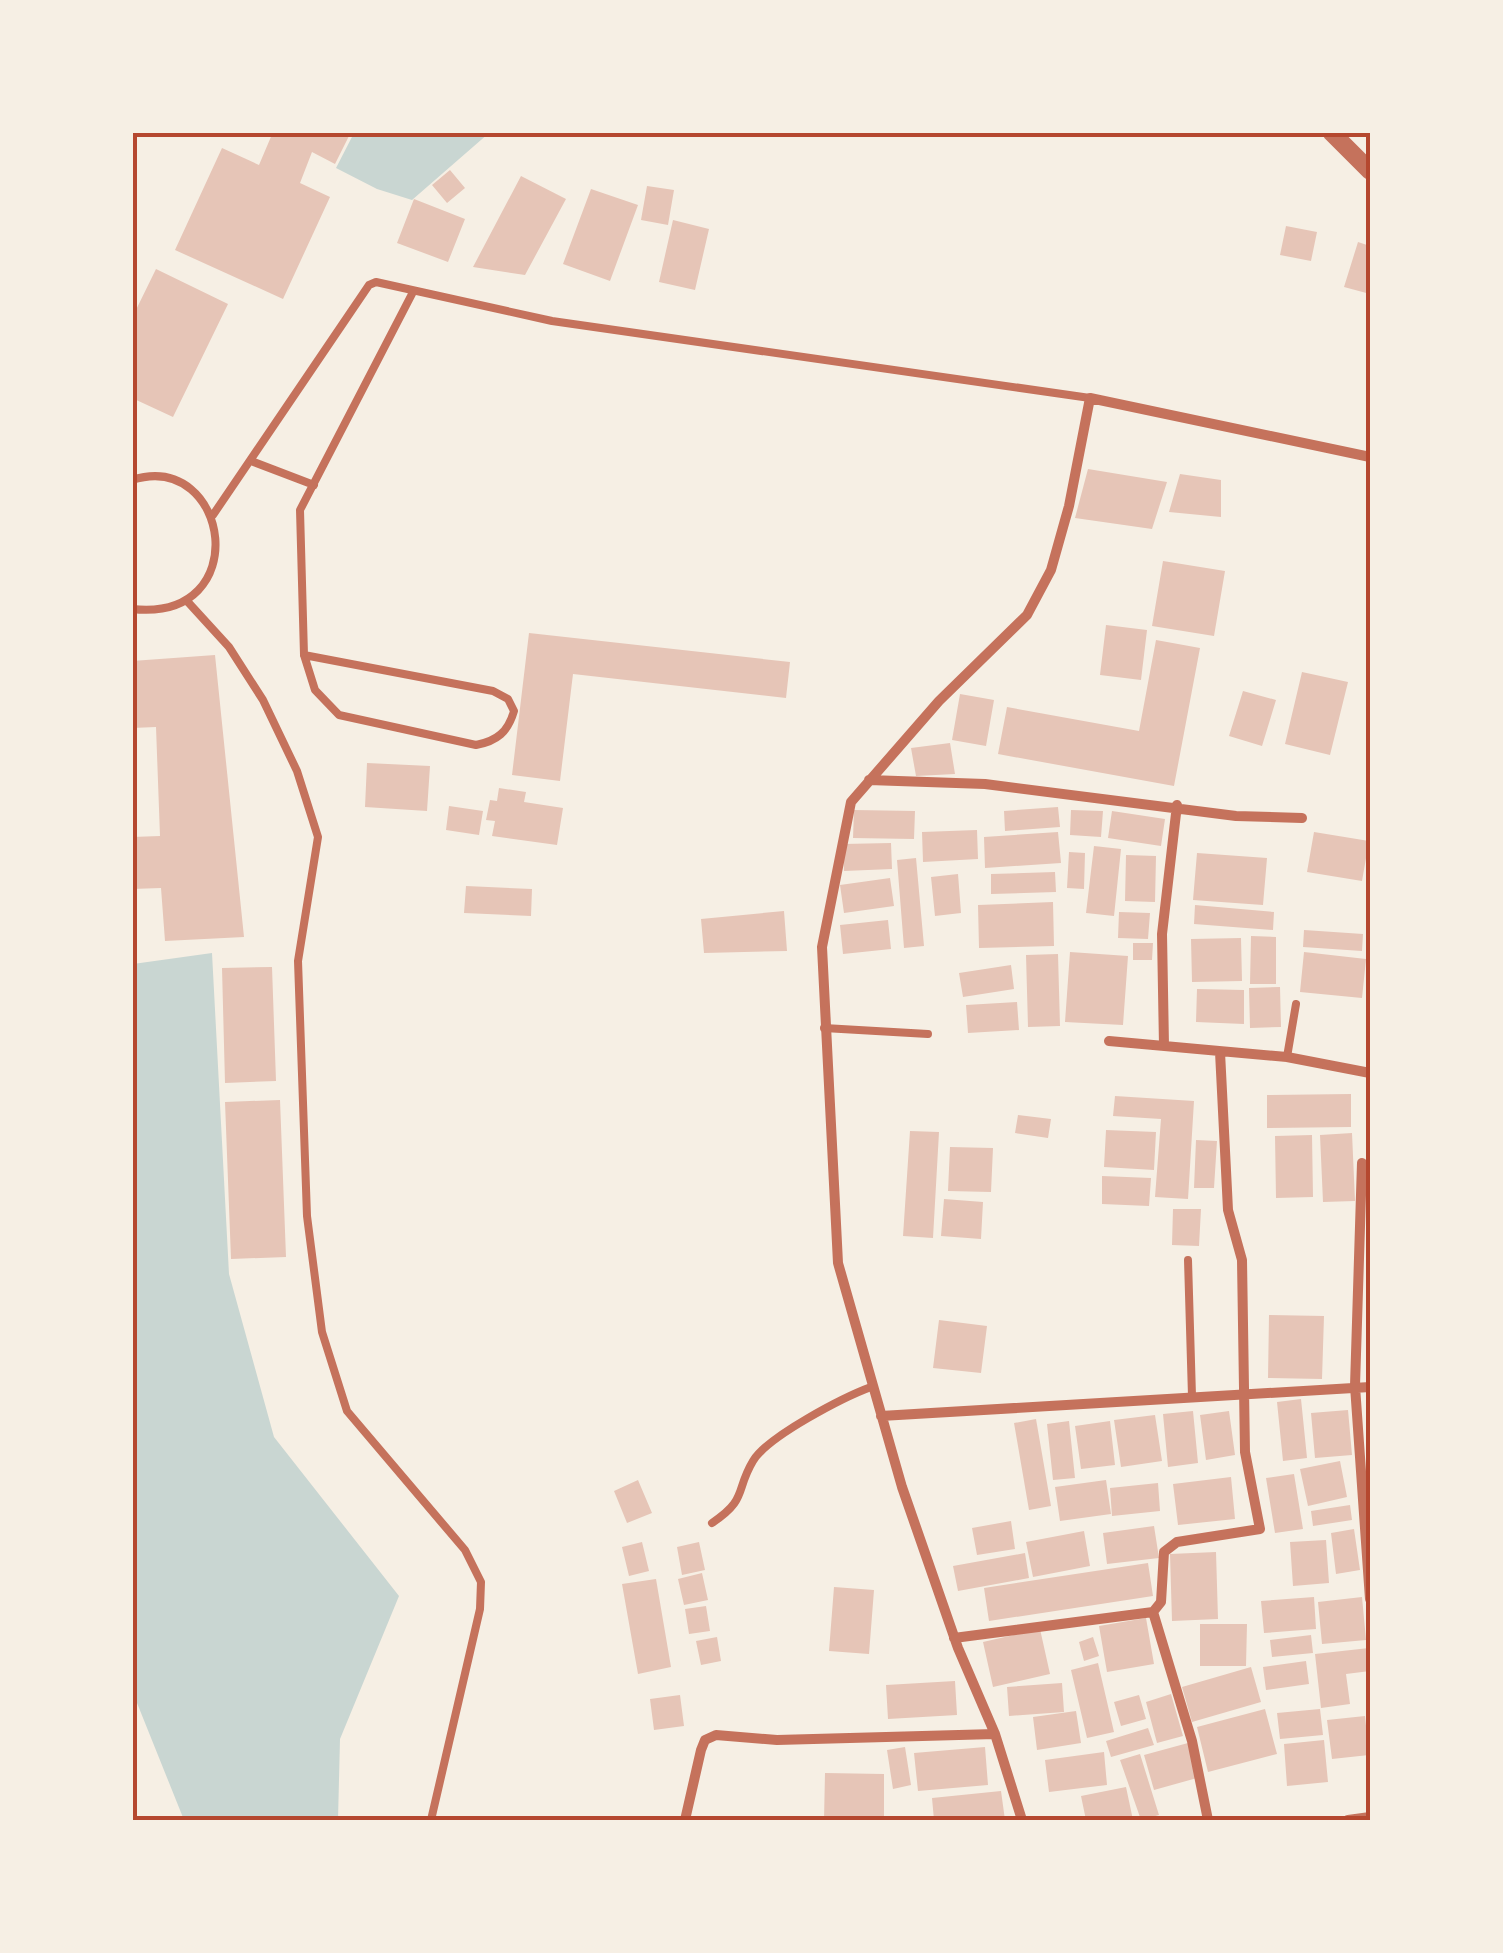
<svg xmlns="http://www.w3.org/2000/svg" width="1503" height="1953" font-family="'PT Serif',serif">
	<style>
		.water { fill: #c9d6d2 }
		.building { fill: #e6c5b7 }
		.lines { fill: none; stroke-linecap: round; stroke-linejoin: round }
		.service { stroke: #c5725c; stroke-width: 8 }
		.minor { stroke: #c5725c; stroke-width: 10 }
		.tertiary { stroke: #c5725c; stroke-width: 18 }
		.neatline { fill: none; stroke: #b5482f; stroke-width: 4 }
	</style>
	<rect width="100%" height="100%" fill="#f6efe4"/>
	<path class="water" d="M354 133 355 132 489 133 412 200 377 189 336 168Z
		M212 953 229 1274 274 1437 399 1596 340 1739 338 1820H184L133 1693V964Z"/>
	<path class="building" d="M273 132H351L335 164 312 152 300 183 330 197 283 299 175 250 222 148 259 165Z
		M450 170 465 188 447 203 432 185Z
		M521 176 566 199 525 275 473 267Z
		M647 186 674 190 668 225 641 220Z
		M591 189 638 205 610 281 563 264Z
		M414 199 465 219 448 262 397 243Z
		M673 220 709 229 695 290 659 282Z
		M1286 226 1317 232 1311 261 1280 255Z
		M1358 242 1370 246V294L1344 287Z
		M156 269 228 304 173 417 132 398V318Z
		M1088 469 1167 482 1152 529 1075 518Z
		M1180 474 1221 480V517L1169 512Z
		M1163 561 1225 571 1214 636 1152 626Z
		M1106 625 1147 630 1141 680 1100 675Z
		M529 633 790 662 786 698 573 674 560 781 512 775Z
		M1156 640 1200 648 1174 786 998 754 1007 707 1139 731Z
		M215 655 244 937 165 941 161 888 132 889V837L160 836 156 727 132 728V661Z
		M1302 672 1348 682 1330 755 1285 744Z
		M1243 691 1276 700 1262 746 1229 736Z
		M960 694 994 700 986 746 952 740Z
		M950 743 955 774 916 776 911 748Z
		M367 763 430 766 427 811 365 807Z
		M499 788 526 792 524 802 563 808 557 845 492 836 495 821 486 820 490 800 497 801Z
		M449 806 483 811 479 835 446 830Z
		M1058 807 1060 827 1005 831 1004 811Z
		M854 810 915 811 914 839 853 838Z
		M1071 810 1103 811 1101 837 1070 835Z
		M1112 811 1165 819 1161 846 1108 838Z
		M977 830 978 859 923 862 922 832Z
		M1058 832 1061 863 985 868 984 837Z
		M1314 832 1369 841 1362 881 1307 872Z
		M891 843 892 869 844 871 843 844Z
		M1094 846 1121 849 1114 916 1086 913Z
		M1069 852 1085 853 1084 889 1067 888Z
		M1197 853 1267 858 1263 905 1193 900Z
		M1126 855 1156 856 1155 902 1125 901Z
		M916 858 924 946 904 948 897 860Z
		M1055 872 1056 892 991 894V874Z
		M958 874 961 913 935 916 931 877Z
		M890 878 894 906 844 913 840 885Z
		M466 886 532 889 531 916 464 913Z
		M1053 902 1054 946 979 948 978 905Z
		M1195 905 1274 912 1273 930 1194 924Z
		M784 911 787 951 704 953 701 919Z
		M1119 912 1150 913 1148 939 1118 938Z
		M888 920 891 949 843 954 840 925Z
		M1304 930 1363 934 1362 951 1303 947Z
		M1251 936 1276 937V984H1250Z
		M1241 938 1242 981 1192 982 1191 939Z
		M1133 943H1153L1152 960H1133Z
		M1070 952 1128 956 1123 1025 1065 1022Z
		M1304 952 1366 959 1362 998 1300 992Z
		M1058 954 1060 1026 1028 1027 1026 955Z
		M1011 965 1014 989 963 997 959 973Z
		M272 967 276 1081 225 1083 222 968Z
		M1280 987 1281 1027 1250 1028 1249 988Z
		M1197 989 1244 990V1024L1196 1022Z
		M1017 1002 1019 1030 968 1033 966 1005Z
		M1351 1094V1127L1267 1128V1095Z
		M1115 1096 1194 1101 1188 1199 1155 1197 1161 1119 1113 1116Z
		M280 1100 286 1257 231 1259 225 1102Z
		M1018 1115 1051 1119 1048 1138 1015 1133Z
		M1106 1130 1156 1132 1154 1170 1104 1167Z
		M910 1131 939 1132 933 1238 903 1236Z
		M1352 1133 1355 1201 1323 1202 1320 1135Z
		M1312 1135 1313 1197 1276 1198 1275 1136Z
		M1196 1140 1217 1141 1214 1188H1194Z
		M950 1147 993 1148 991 1192 948 1191Z
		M1102 1176 1151 1178 1149 1206 1102 1204Z
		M944 1199 983 1202 981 1239 941 1236Z
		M1173 1209H1201L1199 1246 1172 1245Z
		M1269 1315 1324 1316 1322 1379 1268 1378Z
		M939 1320 987 1326 981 1373 933 1368Z
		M1301 1399 1307 1458 1283 1461 1277 1402Z
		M1348 1410 1352 1455 1315 1458 1311 1413Z
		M1193 1411 1198 1463 1168 1467 1163 1414Z
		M1229 1411 1235 1455 1206 1460 1200 1415Z
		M1155 1415 1162 1461 1121 1467 1114 1420Z
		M1036 1419 1051 1506 1029 1510 1014 1423Z
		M1069 1421 1075 1478 1053 1480 1047 1424Z
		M1110 1421 1115 1465 1081 1469 1075 1426Z
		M1340 1461 1347 1497 1308 1506 1300 1469Z
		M1294 1474 1303 1529 1275 1533 1266 1478Z
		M1231 1477 1235 1519 1178 1525 1173 1484Z
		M638 1480 652 1513 627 1523 614 1491Z
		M1106 1480 1111 1514 1060 1521 1055 1487Z
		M1158 1483 1160 1511 1112 1516 1110 1488Z
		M1350 1505 1352 1520 1313 1526 1311 1511Z
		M1011 1521 1015 1549 977 1555 972 1528Z
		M1154 1526 1159 1558 1107 1564 1103 1533Z
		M1354 1529 1360 1570 1336 1574 1331 1533Z
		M1084 1531 1090 1566 1033 1577 1026 1542Z
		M1326 1540 1329 1583 1293 1586 1290 1542Z
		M642 1542 649 1571 629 1576 622 1547Z
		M699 1542 705 1570 682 1575 677 1547Z
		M1216 1552 1218 1619 1172 1621 1170 1554Z
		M1025 1553 1029 1578 958 1591 953 1566Z
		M1148 1563 1153 1596 989 1621 984 1588Z
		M702 1573 708 1600 684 1605 678 1579Z
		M656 1579 671 1667 638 1674 622 1584Z
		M834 1587 874 1590 869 1654 829 1651Z
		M1314 1597 1316 1629 1264 1633 1261 1601Z
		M1362 1597 1366 1640 1322 1644 1318 1602Z
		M706 1606 710 1631 689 1634 685 1609Z
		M1146 1618 1154 1664 1107 1672 1099 1626Z
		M1200 1624H1247L1246 1666H1200Z
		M1040 1629 1050 1674 993 1687 983 1642Z
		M1311 1635 1313 1653 1272 1657 1270 1640Z
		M717 1637 721 1661 701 1665 696 1641Z
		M1093 1637 1099 1656 1084 1661 1079 1642Z
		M1369 1648 1370 1671 1346 1674 1350 1704 1321 1708 1315 1654Z
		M1306 1661 1309 1684 1266 1690 1263 1667Z
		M1098 1663 1114 1732 1087 1738 1071 1670Z
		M1251 1667 1261 1702 1192 1722 1182 1687Z
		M955 1681 957 1715 888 1719 886 1685Z
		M1062 1683 1064 1712 1009 1716 1007 1687Z
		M1171 1694 1183 1736 1157 1743 1146 1702Z
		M680 1695 684 1726 654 1730 650 1699Z
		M1139 1695 1146 1719 1121 1726 1114 1702Z
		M1265 1709 1277 1754 1208 1772 1197 1727Z
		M1320 1709 1323 1735 1280 1739 1277 1713Z
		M1076 1711 1081 1743 1037 1750 1033 1717Z
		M1365 1716 1369 1755 1332 1759 1327 1720Z
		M1148 1728 1154 1745 1111 1757 1106 1741Z
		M1324 1740 1328 1782 1287 1786 1284 1744Z
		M1188 1743 1197 1778 1154 1790 1144 1755Z
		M905 1747 911 1785 893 1789 887 1750Z
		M985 1747 988 1785 918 1791 914 1753Z
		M1104 1752 1107 1785 1049 1792 1045 1760Z
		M1140 1754 1159 1815 1141 1820 1120 1760Z
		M825 1773 884 1774V1820H824Z
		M1126 1787 1133 1820H1086L1081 1796Z
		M1001 1791 1005 1820H934L932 1798Z"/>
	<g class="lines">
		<path class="service" d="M251 461 314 485
			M132 480C230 449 256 623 132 609
			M213 515 369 285 376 282 552 321 1090 398
			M187 601 229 647 263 700 297 771 318 837 298 961 307 1216 322 1332 347 1411 465 1550 481 1582 480 1609 431 1820
			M304 655 493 691 508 699 514 711C508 732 497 741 476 745L339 715 315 690 304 655 300 510 413 292
			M824 1028 928 1034
			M1287 1057 1296 1004
			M1188 1260 1192 1396
			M712 1523C748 1499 735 1491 753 1461 768 1436 844 1397 871 1387"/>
		<path class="minor" d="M869 780 985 784 1236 816 1302 818
			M1109 1041 1287 1057 1370 1073
			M1164 1046 1162 934 1177 805
			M1362 1163 1355 1386 1370 1599
			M881 1416 1370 1387
			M1153 1612 1192 1741 1208 1820
			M954 1638 1153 1612 1161 1602 1164 1552 1177 1542 1260 1529 1245 1452 1242 1260 1228 1210 1220 1052
			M685 1820 701 1750 705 1740 716 1735 777 1740 995 1734
			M1022 1820 995 1734 958 1648 902 1487 838 1263 822 947 851 802 939 701 1027 615 1051 570 1069 506 1090 398 1370 457
			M1348 1820 1370 1817"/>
		<path class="tertiary" d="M1331 132 1370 171"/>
	</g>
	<rect width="1503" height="1953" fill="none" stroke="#f6efe4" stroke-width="270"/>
	<rect x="135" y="135" width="1233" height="1683" class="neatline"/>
</svg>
